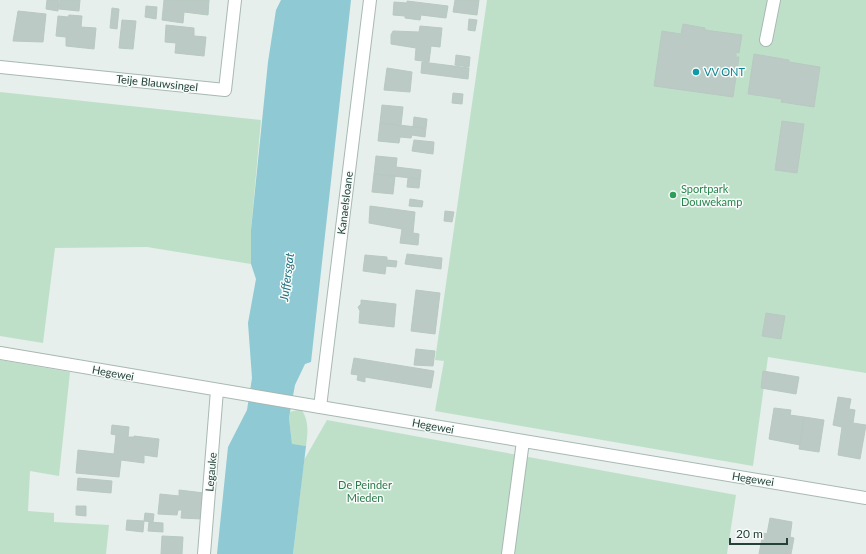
<svg xmlns="http://www.w3.org/2000/svg" width="866" height="554" font-family="Lato,sans-serif">
	<style>
		.green { fill: #bfe0c8 }
		.water { fill: #8ec9d4 }
		.building { fill: #bbcac4; stroke: #b8c9c2 }
		.lines { fill: none; stroke-linecap: round; stroke-linejoin: round }
		.minor-casing { stroke: #a8b8b2; stroke-width: 14 }
		.tertiary-casing { stroke: #a8b8b2; stroke-width: 14 }
		.minor { stroke: #fff; stroke-width: 12 }
		.tertiary { stroke: #fff; stroke-width: 12 }
		.culture-dot { fill: #0f9aa8; stroke: #f7fbf9; stroke-width: 1.5 }
		.leisure-dot { fill: #2e9e5b; stroke: #f7fbf9; stroke-width: 1.5 }
		.labels { text-anchor: middle; stroke-width: 3; stroke-linejoin: round; paint-order: stroke }
		.culture-label { font-size: 11px; fill: #0d838f; stroke: #f7fbf9; text-anchor: start }
		.street-label { font-size: 11px; fill: #24423a; stroke: #f7fbf9 }
		.leisure-label { font-size: 11px; fill: #27864d; stroke: #f7fbf9; text-anchor: start }
		.park-label { font-size: 11px; fill: #2d7a4b; stroke: #f7fbf9 }
		.water-label { font-size: 12px; font-style: italic; fill: #1c6f80; stroke: #f7fbf9 }
	</style>
	<rect width="100%" height="100%" fill="#e6efeb"/>
	<path class="green" d="M487 0H866V373L768 357 753 466 435 411 444 361 435 360Z
		M0 92 261 120 251 230V264L147 247 55 248 43 343 0 336Z
		M0 360 70 372 59 476 30 471 28 511 54 513V522L109 525 106 554H0Z
		M301 409C309 420 308 432 306 446L292 445 289 418 290 412Z
		M327 420 736 495 727 554H293L304 460Z"/>
	<path class="water" d="M281 0H351L311 362 305 364 295 385 290 412 289 418 292 444 306 446 293 554H217L228 447 247 410 252 378 248 323 256 279 251 264V230L268 62 276 10Z"/>
	<path class="building" d="M47 0H59L58 11 46 9Z
		M60 0H80L79 11 59 9Z
		M164 0H209L208 15 184 12 183 23 162 20Z
		M455 0H479L477 15 453 12Z
		M407 1 448 6 446 18 421 15 420 20 405 18V16L393 15 394 2 407 3Z
		M146 6 157 7 156 19 145 17Z
		M112 8 119 9 117 29 110 28Z
		M18 11 46 14 43 42 13 41Z
		M69 15 82 16 81 27 96 28 94 49 66 46V37L56 36 58 16 68 17Z
		M469 19 477 20 475 31 468 30Z
		M122 20 136 21 133 49 119 48Z
		M683 24 705 28V30L742 35 739 53 736 52V57H739L733 97 654 86 662 31 681 34Z
		M166 25 194 28V36L206 37 204 56 175 53 176 43 165 42Z
		M420 26 442 28 440 47 431 46 429 62 415 60 416 48 391 44V35L393 31 419 32Z
		M754 54 789 60V62L820 67 814 107 781 102 782 99 748 94Z
		M456 55 470 57 469 67 455 65Z
		M422 62 469 68 468 79 421 73Z
		M387 68 412 72 410 92 384 90Z
		M453 93 463 94 462 104 452 103Z
		M382 105 403 107 401 125 380 123Z
		M414 117 427 119 426 128 413 127Z
		M782 121 804 124 797 173 775 170Z
		M380 123 426 128 425 137 412 135 411 138 400 137 399 143 378 141Z
		M414 140 434 142 433 154 412 151Z
		M376 156 397 158 396 167 421 170 420 179 374 174Z
		M374 174 395 176 393 194 372 192Z
		M408 178 420 179 419 188 407 187Z
		M410 199 423 201 422 207 409 206Z
		M370 206 415 212 413 233 419 234 418 245 400 243 402 229 369 223Z
		M445 211 454 212 452 222 444 221Z
		M407 254 442 258 441 269 405 264Z
		M365 255 387 257V260L397 261 396 267 386 266 385 274 363 271Z
		M416 290 440 293 435 334 411 331Z
		M361 300 396 304 394 327 359 323 360 311 358 307 361 304Z
		M766 313 785 316 781 339 762 336Z
		M416 349 435 351 433 366 414 365Z
		M354 358 434 371 431 388 365 377V382L357 380 358 375 351 374Z
		M763 371 799 377 796 394 761 388Z
		M838 397 851 399 849 409 855 410 853 423 866 425 860 459 838 455 842 427 833 425Z
		M774 408 791 410 790 415 804 417 800 445 769 439Z
		M804 417 824 420 819 452 799 449Z
		M112 425 129 427 128 437H134V436L159 439 157 457 144 455V463L121 460 119 477 76 473 78 450 114 454 116 435 111 434Z
		M78 478 112 481 111 493 77 490Z
		M179 490 204 493 202 519 181 518 182 510H178L177 515 158 514 160 494 179 496Z
		M76 506H86V516L76 515Z
		M145 513 154 514 153 522 144 521Z
		M770 518 792 522 790 537 794 538 791 554H759L763 533 767 534Z
		M127 520 144 521 143 532 126 530Z
		M149 522 163 523V532L148 531Z
		M162 536 183 537 182 554H161Z"/>
	<g class="lines">
		<g class="minor-casing">
			<path id="minor" d="M766 40 774 0
				M0 67 225 90 235 0
				M320 407 866 498
				M204 554 217 390
				M508 554 523 441"/>
		</g>
		<g class="tertiary-casing">
			<path id="tertiary" d="M0 353 320 407 370 0"/>
		</g>
		<use href="#minor" class="minor"/>
		<use href="#tertiary" class="tertiary"/>
	</g>
	<circle class="culture-dot" cx="696" cy="72" r="4"/>
	<circle class="leisure-dot" cx="673" cy="195" r="4"/>
	<g class="labels">
		<g class="culture-label">
			<text x="704" y="76">VV ONT</text>
		</g>
		<g class="street-label">
			<text transform="translate(157 83) rotate(6)" y="4">Teije Blauwsingel</text>
			<text transform="translate(345 203) rotate(-83)" y="4">Kanaelsloane</text>
			<text transform="translate(113 373) rotate(10)" y="4">Hegewei</text>
			<text transform="translate(433 426) rotate(10)" y="4">Hegewei</text>
			<text transform="translate(211 472) rotate(-85)" y="4">Legauke</text>
			<text transform="translate(753 479) rotate(9)" y="4">Hegewei</text>
		</g>
		<g class="leisure-label">
			<text x="681" y="193">Sportpark<tspan x="681" dy="13">Douwekamp</tspan></text>
		</g>
		<g class="park-label">
			<text x="365" y="489">De Peinder<tspan x="365" dy="13">Mieden</tspan></text>
		</g>
		<g class="water-label">
			<text transform="translate(287 277) rotate(-83)" y="4">Juffersgat</text>
		</g>
	</g>
	<path d="M730 538v6h57v-6" fill="none" stroke="#24423a" stroke-width="2"/>
	<text x="736" y="538" font-size="12" fill="#24423a" stroke="#f7fbf9" stroke-width="3" paint-order="stroke">20 m</text>
</svg>
